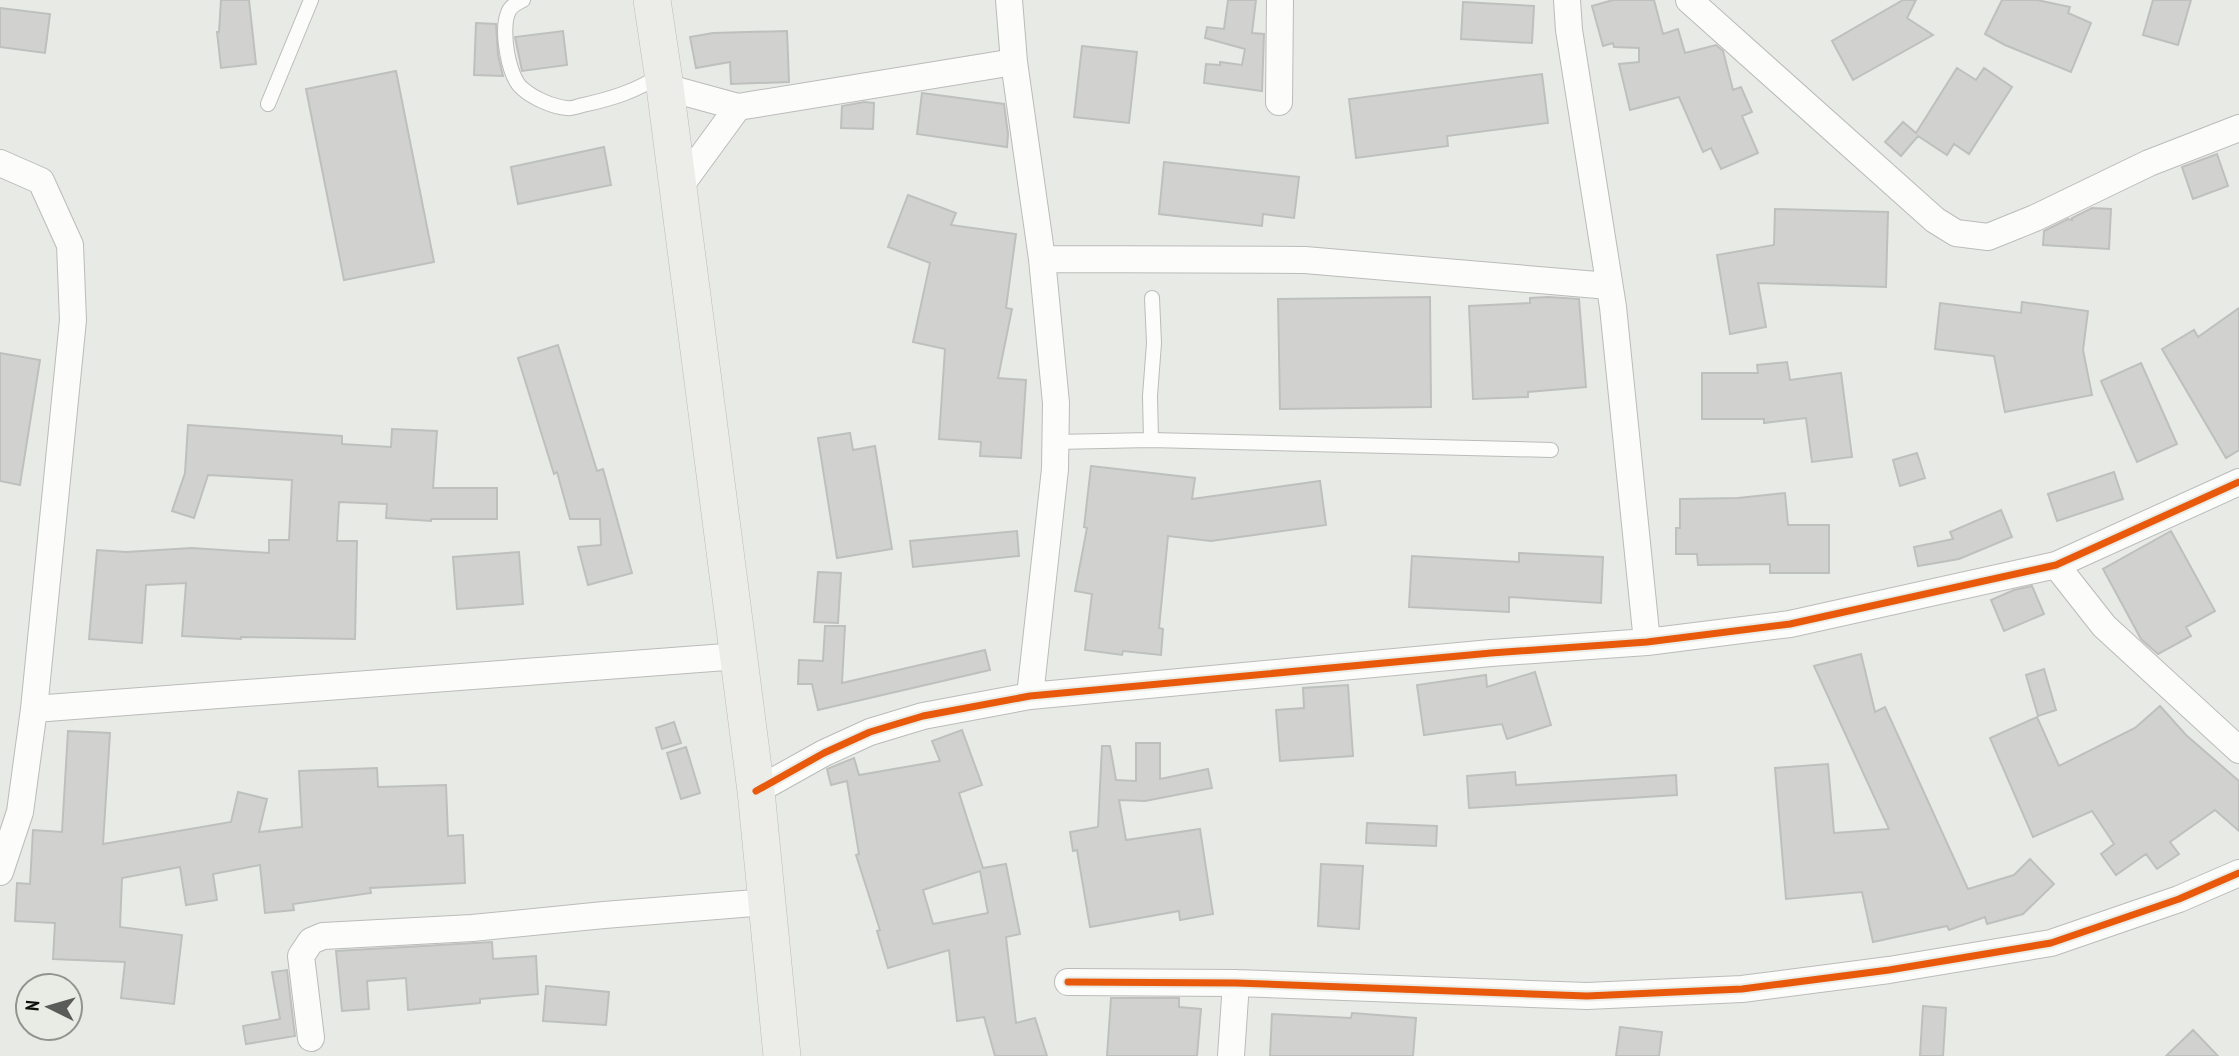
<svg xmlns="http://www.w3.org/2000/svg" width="2239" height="1056" font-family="'PT Sans Narrow',sans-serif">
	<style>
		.building { fill: #d1d2cf; stroke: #bec0bd; stroke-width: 2; fill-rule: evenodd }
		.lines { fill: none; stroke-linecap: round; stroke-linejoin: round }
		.lane-casing { stroke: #bbbcb9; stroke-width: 16 }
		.street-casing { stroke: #bbbcb9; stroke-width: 28 }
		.secondary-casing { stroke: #bbbcb9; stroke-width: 38 }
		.lane { stroke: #fcfcfb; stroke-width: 14 }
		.street { stroke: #fcfcfb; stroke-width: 26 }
		.secondary { stroke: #ecede9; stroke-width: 37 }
		.cycleway-casing { stroke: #e9ebe5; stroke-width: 11 }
		.cycleway { stroke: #e8590c; stroke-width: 7 }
	</style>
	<rect width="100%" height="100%" fill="#e8eae6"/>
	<path class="building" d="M221 0H249L256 64 221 68 217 32H219Z
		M1228 0H1256L1252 33 1264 34 1262 91 1204 83 1206 64 1220 65V62L1242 65 1245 49 1205 38 1207 27 1224 29Z
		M1613 0H1654L1663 34 1678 29 1685 53 1716 45 1723 51 1733 90 1741 87 1752 112 1742 116 1758 153 1721 169 1711 148 1703 152 1679 97 1630 110 1619 64 1639 62V48L1614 47 1613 43 1603 46 1592 6Z
		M1903 0H1916L1907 18 1933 35 1853 80 1832 41Z
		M2002 0H2037L2070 7 2068 13 2091 23 2071 72 2005 45 1985 34Z
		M2153 0H2191L2178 45 2143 35Z
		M1463 2 1534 6 1532 43 1461 39Z
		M0 8 50 14 45 53 0 47Z
		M476 23 496 24 498 55 503 76 474 75Z
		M563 31 567 65 522 71 515 37Z
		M787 31 789 82 731 84 730 62 696 68 690 37 713 33Z
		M1082 46 1137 52 1129 123 1074 117Z
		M1957 68 1976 80 1984 68 2012 87 1969 154 1954 144 1947 155 1918 136 1901 156 1885 142 1903 122 1916 133Z
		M396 71 434 262 344 280 306 89Z
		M1542 74 1548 123 1447 136 1448 146 1356 158 1349 99Z
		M922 93 1004 104 1008 134 1007 147 917 134Z
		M864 102 874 103 873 129 841 128 842 106Z
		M604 147 611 185 518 204 511 167Z
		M2217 154 2228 186 2193 199 2182 167Z
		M1164 162 1299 177 1294 218 1263 214 1262 226 1159 214Z
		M908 195 956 213 951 225 1016 234 1006 308 1012 309 998 378 1026 380 1021 458 980 456 981 442 939 439 945 349 913 342 930 263 888 247Z
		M2092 208 2111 209 2109 249 2043 245 2044 231 2068 219 2072 220V218Z
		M1775 209 1888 212 1886 287 1758 283 1766 327 1730 334 1717 255 1774 245Z
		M1430 297 1431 407 1280 409 1278 299Z
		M1548 297 1579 299 1586 387 1528 392V397L1473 399 1469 306 1530 303V298Z
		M2022 302 2088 311 2083 350 2092 395 2005 412 1994 356 1935 349 1940 303 2021 313Z
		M2239 308V450L2226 458 2162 349 2194 330 2198 337Z
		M558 345 597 471 603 469 632 573 588 585 578 547 601 545 600 519H570L557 472 554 474 518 358Z
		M0 353 40 360 20 485 0 481Z
		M1787 362 1790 380 1841 373 1852 457 1812 462 1806 418 1764 423V419H1702V373H1758L1757 365Z
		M2141 363 2177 444 2137 462 2101 381Z
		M188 425 342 436V444L391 447 392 429 437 431 433 488H497V519H431V521L386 518 387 504 339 502 337 541H357L355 639 241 637V639L182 636 186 583 146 585 142 643 89 639 97 550 126 552 192 548 269 553V540H289L292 480 208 475 194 518 172 511 185 473Z
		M850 433 853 450 875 446 892 549 837 558 818 438Z
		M1917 453 1925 478 1900 486 1893 460Z
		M1091 466 1195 478 1192 499 1320 481 1326 525 1211 541 1168 536 1159 628 1163 629 1161 655 1123 651 1122 655 1085 650 1092 594 1075 591 1087 528 1084 527Z
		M2114 472 2123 499 2057 521 2048 494Z
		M1785 493 1788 525H1829V573H1770V564L1698 565 1697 554H1676V528H1680V499L1738 498Z
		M2001 510 2012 537 1959 559 1918 566 1914 547 1953 539 1950 532Z
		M1017 531 1019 556 913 567 910 541Z
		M2171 531 2215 611 2186 627 2191 636 2158 654 2141 639 2103 569Z
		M519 552 523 604 457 609 453 557Z
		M1519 553 1603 557 1601 603 1509 597V612L1409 607 1412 556 1519 562Z
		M818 572 841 573 838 623 814 622Z
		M2032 586 2044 614 2004 631 1991 600 2014 590Z
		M825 626H845L842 683 985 650 990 670 818 710 812 684H798L799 660 823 661Z
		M1861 654 1875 712 1885 707 1968 889 2014 875 2030 859 2054 884 2023 914 1987 924 1985 917 1949 930 1947 926 1873 942 1862 892 1786 899 1775 768 1828 764 1834 833 1889 829 1814 666Z
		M2044 669 2056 710 2038 716 2026 675Z
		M1535 672 1551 725 1507 739 1502 724 1424 735 1417 685 1486 675 1487 687Z
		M1348 685 1353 756 1280 761 1276 710 1304 708 1303 688Z
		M2160 706 2186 735 2239 781V831L2215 810 2170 842 2179 854 2157 869 2146 854 2116 875 2101 854 2114 844 2092 811 2033 837 1990 738 2037 717 2059 766 2135 728Z
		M674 722 681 743 662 749 656 728Z
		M962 730 982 785 959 793 983 868 1006 864 1020 934 1006 937 1016 1023 1035 1018 1047 1056H995L984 1017 957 1021 949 950 888 968 877 931 880 930 856 855 859 854 847 781 831 785 827 769 854 758 859 775 940 761 932 741ZM980 871 988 913 933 924 923 890Z
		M68 731 110 733 103 844 231 822 238 792 267 799 259 832 302 827 299 771 377 768 378 787 446 785 448 836 463 835 465 883 370 888 371 893 293 904 294 910 265 913 260 865 213 874 217 900 186 905 180 867 122 878 120 927 182 935 174 1004 121 998 125 962 53 959 55 923 15 921 17 883 30 884 33 830 62 832Z
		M1136 743H1160V779L1208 769 1212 788 1145 801 1119 800 1126 840 1200 829 1213 914 1180 920 1179 911 1090 927 1077 850 1073 851 1070 832 1098 827 1102 746H1110L1116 780 1136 781Z
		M686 747 700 793 681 799 667 753Z
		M1515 772 1516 785 1676 775 1677 795 1469 808 1467 776Z
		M1367 823 1437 826 1436 846 1366 843Z
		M1321 864 1363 866 1359 929 1318 926Z
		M492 942 493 959 536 956 538 994 480 999V1003L408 1010 406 978 367 981 369 1009 342 1011 336 951Z
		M287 970 295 1036 246 1044 243 1026 280 1019 272 972Z
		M546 986 609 992 606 1025 543 1021Z
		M1111 998H1179V1007L1201 1009 1197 1056H1107Z
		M1923 1006 1946 1008 1943 1056H1920Z
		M1352 1013 1416 1018 1413 1056H1270L1272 1014 1351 1018Z
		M1620 1027 1662 1032 1659 1056H1616Z
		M2193 1030 2218 1056H2166Z"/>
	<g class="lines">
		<g class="lane-casing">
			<path id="lane" d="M523 0C517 3 510 6 508 13 501 30 508 78 523 89 533 98 553 107 567 108 572 109 578 106 583 105 611 99 637 91 662 74
				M268 104 311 0
				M1151 440 1150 396 1154 343 1152 298
				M1055 442 1151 440 1551 450"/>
		</g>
		<g class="street-casing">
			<path id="street" d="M1009 0 1014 62 1042 259 1056 403 1055 469 1030 696
				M1567 0 1569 30 1613 307 1647 642
				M1689 0 1935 220 1956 233 1988 237 2035 218 2149 163 2239 128
				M665 87 738 107
				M1279 102 1280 0
				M0 163 41 181 70 245 73 320 34 709 20 812 0 872
				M678 189 738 107 1014 62
				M1042 259 1305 260 1609 286
				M2056 565 2104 626 2239 750
				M34 709 739 656
				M756 791 824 753 870 732 923 716 1030 696 1491 653 1647 642 1790 624 2056 565 2239 482
				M1068 982 1236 983 1587 996 1742 989 1889 970 2051 943 2179 899 2239 873
				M311 1038 301 956 311 941 323 936 472 928 604 915 767 902
				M1231 1056 1236 983"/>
		</g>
		<g class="secondary-casing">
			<path id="secondary" d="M652 0 665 87 756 791 782 1056"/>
		</g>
		<use href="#lane" class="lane"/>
		<use href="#street" class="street"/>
		<use href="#secondary" class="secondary"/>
		<g class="cycleway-casing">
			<path id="cycleway" d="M756 791 824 753 870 732 923 716 1030 696 1491 653 1647 642 1790 624 2056 565 2239 482
				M1068 982 1236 983 1587 996 1742 989 1889 970 2051 943 2179 899 2239 873"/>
		</g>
		<use href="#cycleway" class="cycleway"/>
	</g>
	<g transform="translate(49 1007) rotate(275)"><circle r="33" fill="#e9ebe5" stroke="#92938f" stroke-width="2"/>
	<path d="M0-5L12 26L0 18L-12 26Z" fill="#5b5c5a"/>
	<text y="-10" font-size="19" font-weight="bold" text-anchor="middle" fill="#0f100e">N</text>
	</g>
</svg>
